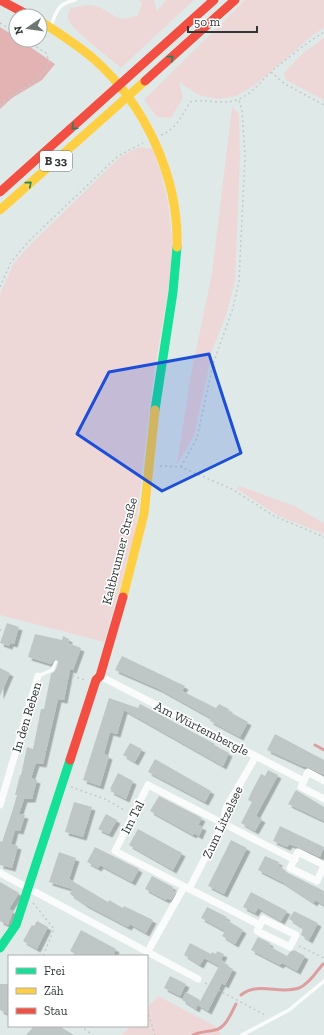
<svg xmlns="http://www.w3.org/2000/svg" width="324" height="1035" font-family="'Zilla Slab',serif">
	<style>
		.green { fill: #eed8d7 }
		.forest { fill: #e3b3b4 }
		.lines { fill: none; stroke-linecap: round; stroke-linejoin: round }
		.stream { stroke: #de9e9f; stroke-width: 3 }
		.building { fill: #bfc7c6; filter: url(#shadow) }
		.path { stroke: #c5cac9; stroke-width: 1.5; stroke-dasharray: 2 3; stroke-linecap: butt }
		.lane { stroke: #fafcfc; stroke-width: 3.5 }
		.street { stroke: #fafcfc; stroke-width: 7 }
		.fast { stroke: #16e098; stroke-width: 9 }
		.slow { stroke: #ffcf43; stroke-width: 9 }
		.jam { stroke: #f24e42; stroke-width: 9 }
		.oneway { stroke: #248362 }
		.marked { fill: #1d4ed8; fill-opacity: 0.2; stroke: #1d4ed8; stroke-width: 3; stroke-linejoin: round }
		.labels { text-anchor: middle; stroke-width: 3; stroke-linejoin: round; paint-order: stroke }
		.shield { fill: #fff; stroke: #6d7372; stroke-width: 1 }
		.shield-label { font-size: 12px; font-weight: bold; fill: #2f3736 }
		.street-label { font-size: 13px; fill: #2f3736; stroke: #fff }
	</style>
	<defs>
		<filter id="shadow"><feDropShadow dx="3.5" dy="3.5" stdDeviation="0" flood-color="#0004"/></filter>
	</defs>
	<rect width="100%" height="100%" fill="#dfeae8"/>
	<path class="green" d="M139 0H154L157 11 166 0H194L121 68C110 58 73 32 68 19 67 15 69 12 71 8 77 7 84 5 90 5 112 7 112 26 138 15L142 3Z
		M245 0H324V28L313 35 255 85 236 96 219 99 198 95 179 82 183 98 171 118 157 117 144 100Z
		M324 38V100L286 80 284 73 303 53Z
		M232 107 239 114 240 157 235 280 226 316 213 348 194 436 177 464 191 374 212 273Z
		M139 147 153 149 161 172 168 203 172 241 170 279 154 373 135 534 104 642 0 615V294L14 263 32 243 120 157Z
		M240 486 294 506 324 523V534L279 516 237 489Z
		M158 996 215 1026 221 1035H122L130 1026H147V1008Z"/>
	<path class="forest" d="M0 27 16 37V40H20L55 64 42 80 12 98 0 109Z"/>
	<g class="lines">
		<path class="stream" d="M315 745 324 750
			M241 995C259 981 279 995 299 988 309 984 316 972 323 964
			M193 1035C201 1031 207 1032 215 1030 226 1028 231 1013 236 1004"/>
	</g>
	<path class="building" d="M7 623 19 627 14 644 10 643 9 646 0 643Z
		M35 634 62 640 63 636 69 639 68 643 81 648 73 670 70 669 64 700 58 699 43 764 36 763 31 778 37 780 32 799H24L19 814 25 815 20 831 15 830 11 844 18 846 12 868 0 865V841L2 842 12 812 17 795H15L20 775H21L27 747 33 749 41 709H44L51 674 55 671 59 662 55 659 51 664 28 657Z
		M122 656 185 686 182 691 216 708 219 704 229 709 228 711 248 722 240 737 210 721 211 718 159 689 115 670Z
		M0 668 10 673 0 696Z
		M109 698 138 708 140 704 215 744 214 745 229 753 223 766 124 710 117 734 110 732 104 754 109 756 100 786 83 780Z
		M275 734 324 760V775L310 768 302 766 267 750Z
		M130 743 142 749 135 762 123 755Z
		M155 759 211 791 205 802 148 772Z
		M268 770 278 775 256 816 262 819 255 831 241 823 252 802 248 800 252 791 261 774 265 776Z
		M118 773 133 781 126 799 110 791 112 789H110Z
		M296 790 324 807V821L288 804Z
		M159 796 202 818 198 825 203 827 199 836 194 833 193 835 150 811Z
		M74 802 92 807 83 837 65 832Z
		M106 814 117 820 109 834 98 829Z
		M280 826 324 847 320 857 300 848 289 844 287 847 273 841Z
		M138 829 182 853 173 870 129 845Z
		M231 840 247 848 224 894 208 886Z
		M95 847 139 869 132 882 100 865 98 868 87 862Z
		M59 852 76 858 69 879 108 902 109 900 123 908 124 906 153 920 146 933 130 924 128 927 86 905 70 894 72 889 49 882Z
		M265 856 279 862 278 865 288 873 324 891V905L315 900 314 903 282 882 258 870Z
		M152 876 173 887 172 890 176 892 171 900 167 898 166 900 145 889Z
		M0 882 19 893 9 909 13 911 8 925 0 921Z
		M251 892 287 911 281 921 258 908 255 913 243 907Z
		M207 907 227 917 225 919 243 930 235 944 222 936 225 931 201 918Z
		M294 911 318 923 309 940 301 935 303 928 289 919Z
		M37 921 48 927 37 949 23 941 32 925 34 926Z
		M81 930 116 949 113 956H79L70 951Z
		M258 937 270 943 269 946 287 956 290 952 294 950 305 956 297 971 282 963 280 965 251 950Z
		M190 943 211 954 212 952 216 954 217 951 224 954 221 960 225 962 224 964 233 969 225 985 222 983 208 1011 198 1005 219 966 204 958 200 965 184 955Z
		M170 976 186 984 180 996 164 988Z
		M0 984H9L8 1014 0 1010Z
		M186 992 200 1000 196 1009 182 1000Z
		M34 1026H59L74 1035H26Z"/>
	<g class="lines">
		<path class="path" d="M0 23 16 33
			M271 72 285 84 324 105
			M0 105C16 90 42 83 49 61L46 53 26 40
			M161 135C177 129 182 115 190 102 206 98 224 106 239 99 253 93 261 81 272 71 288 58 306 43 324 32
			M0 287 11 262 29 241 118 156 143 143
			M160 466 181 467 232 489 274 516 324 537
			M181 467 197 438 213 364 233 308 239 281 245 157 242 110 239 100
			M0 631 1 628
			M58 672 85 680
			M71 787 105 799 126 811
			M33 903 54 929 43 956
			M299 946 324 958
			M205 983 265 1015
			M147 1010 155 1035
			M80 1026 93 1035"/>
		<path class="lane" d="M51 26C56 11 59 3 75 0
			M38 676 52 670 56 662
			M242 1035 289 1010 324 981"/>
		<path class="street" d="M100 676 304 781
			M324 781 308 772 301 787 324 799
			M0 805 38 676
			M324 865 298 852 290 868 317 881 324 866
			M0 873 198 979
			M189 889 223 823 226 808 256 756
			M263 919 296 935 290 947 257 931Z
			M260 925 115 851 148 785 295 860
			M148 951 184 887"/>
		<path class="fast" d="M155 410 173 292 177 247
			M0 948 16 925 70 760"/>
		<path class="slow" d="M40 21C59 33 78 45 95 60 146 106 179 178 177 247
			M0 210 145 81
			M123 597 144 514 155 410"/>
		<path class="jam" d="M0 0 30 16
			M145 81 235 0
			M0 192 214 0
			M70 760 96 680 100 676 123 597"/>
	</g>
	<defs><path id="oneway-chevron" d="M-2-3.5L2.5 0L-2 3.5" fill="none" stroke-width="1.6" stroke-linecap="round" stroke-linejoin="round"/></defs>
	<g class="oneway">
		<use href="#oneway-chevron" transform="translate(171 58) rotate(-42)"/>
		<use href="#oneway-chevron" transform="translate(74 127) rotate(138)"/>
		<use href="#oneway-chevron" transform="translate(29 184) rotate(-41)"/>
	</g>
	<path class="marked" d="M209 354 241 453 162 491 77 434 109 372Z"/>
	<g class="labels">
		<rect class="shield" x="40" y="151" width="32" height="20" rx="3"/>
		<g class="shield-label">
			<text x="56" y="165">B 33</text>
		</g>
		<g class="street-label">
			<text transform="translate(119 551) rotate(-76)" y="5">Kaltbrunner Straße</text>
			<text transform="translate(26 717) rotate(-73)" y="5">In den Reben</text>
			<text transform="translate(202 728) rotate(27)" y="5">Am Würtembergle</text>
			<text transform="translate(132 817) rotate(-63)" y="5">Im Tal</text>
			<text transform="translate(222 822) rotate(-65)" y="5">Zum Litzelsee</text>
		</g>
	</g>
	<rect x="8" y="955" width="140" height="72" fill="#ffffff" stroke="#acafaf"/>
	<rect x="16" y="968" width="20" height="6" fill="#16e098" stroke="#acafaf"/>
	<text x="44" y="975" font-size="12" fill="#2f3736">Frei</text>
	<rect x="16" y="988" width="20" height="6" fill="#ffcf43" stroke="#acafaf"/>
	<text x="44" y="995" font-size="12" fill="#2f3736">Zäh</text>
	<rect x="16" y="1008" width="20" height="6" fill="#f24e42" stroke="#acafaf"/>
	<text x="44" y="1015" font-size="12" fill="#2f3736">Stau</text>
	<g transform="translate(28 28) rotate(257)"><circle r="19" fill="#ffffff" stroke="#acafaf"/>
	<path d="M0-3L7 15L0 10L-7 15Z" fill="#6d7674"/>
	<text y="-6" font-size="11" font-weight="bold" text-anchor="middle" fill="#2f3736">N</text>
	</g>
	<path d="M188 26v6h69v-6" fill="none" stroke="#2f3736" stroke-width="2"/>
	<text x="194" y="26" font-size="12" fill="#2f3736" stroke="#ffffff" stroke-width="3" paint-order="stroke">50 m</text>
</svg>
